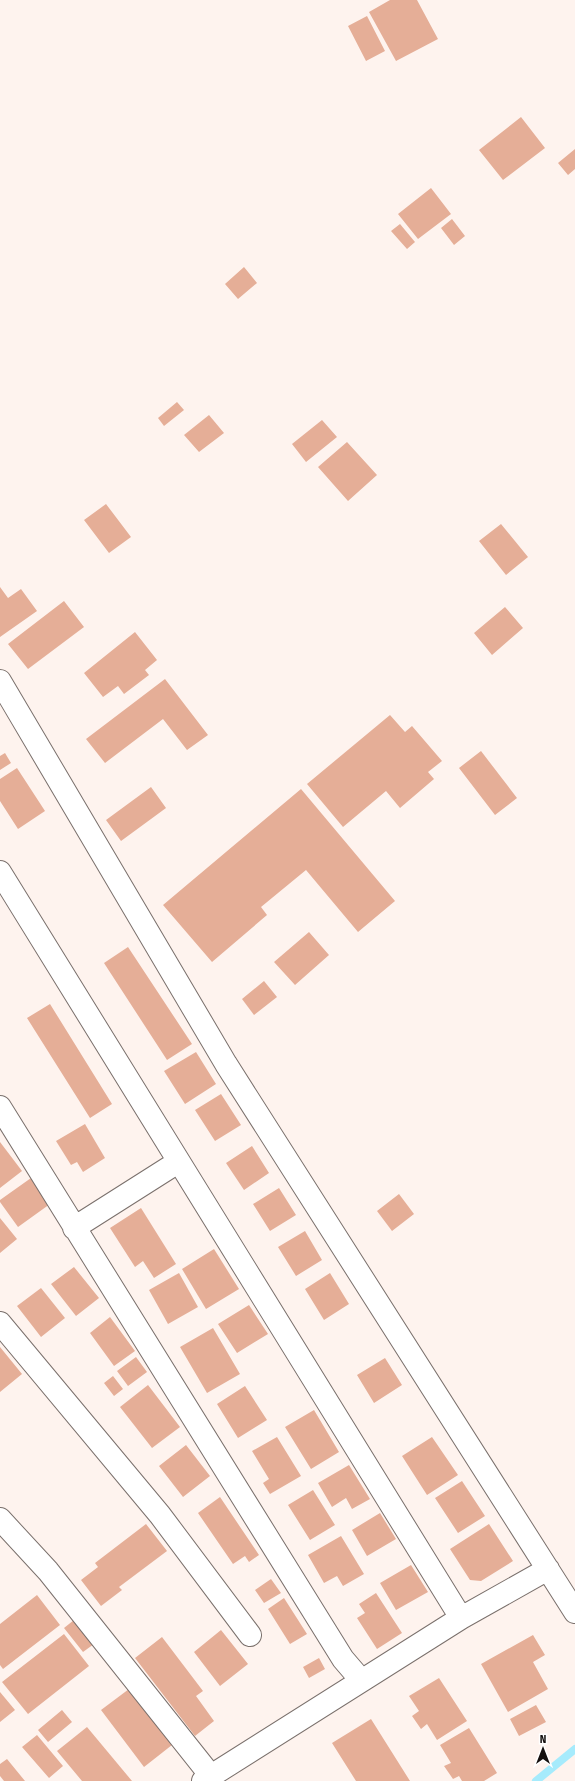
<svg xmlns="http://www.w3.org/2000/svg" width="575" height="1781" font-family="'Fira Sans Condensed',sans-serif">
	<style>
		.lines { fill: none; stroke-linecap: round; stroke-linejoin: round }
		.stream { stroke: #a6ebfc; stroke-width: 8 }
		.building { fill: #e5ae97 }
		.minor-casing { stroke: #7a706c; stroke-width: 24 }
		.minor { stroke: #fff; stroke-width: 22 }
	</style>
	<rect width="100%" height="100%" fill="#fef3ee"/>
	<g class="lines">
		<path class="stream" d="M536 1781 575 1749"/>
	</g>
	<path class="building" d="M390 0H417L438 39 396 61 369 12Z
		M367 16 385 51 366 61 348 26Z
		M521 117 545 148 503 180 479 150Z
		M575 149V169L568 175 558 163Z
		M431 188 451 214 418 239 398 214Z
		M452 219 465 236 454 245 441 228Z
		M400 224 415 242 407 249 391 231Z
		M244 267 257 283 238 299 225 284Z
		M177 402 184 410 164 426 158 418Z
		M209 415 224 433 199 452 184 435Z
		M322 420 337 437 306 462 292 444Z
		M347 442 377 475 348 501 318 467Z
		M106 504 131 537 109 553 84 520Z
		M501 524 528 557 506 575 479 541Z
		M0 587 8 598 21 589 37 611 0 637Z
		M64 601 84 627 28 669 8 644Z
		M505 607 523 628 492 655 474 633Z
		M135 632 157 660 145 670 149 675 124 694 118 686 103 697 84 673Z
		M165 679 208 735 187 750 163 719 105 763 86 739Z
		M390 715 405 732 412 726 442 761 428 772 434 779 400 808 386 791 343 827 307 784Z
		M481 751 517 798 495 815 459 768Z
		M5 753 11 763 0 770V756Z
		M17 768 45 811 18 829 0 801V779Z
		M151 787 166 808 121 841 106 820Z
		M301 789 395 901 358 932 306 870 261 907 267 915 212 962 163 905Z
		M309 932 329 955 295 985 274 962Z
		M128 947 192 1044 167 1060 104 963Z
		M264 981 277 997 254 1015 242 999Z
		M50 1004 112 1104 90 1118 27 1018Z
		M196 1052 216 1084 185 1104 164 1071Z
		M221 1094 241 1125 215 1141 195 1110Z
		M85 1124 105 1158 83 1172 77 1162 71 1165 56 1141Z
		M0 1142 22 1171 0 1188Z
		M252 1146 269 1173 244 1190 226 1163Z
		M31 1178 50 1204 18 1227 0 1202V1200Z
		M279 1188 296 1215 270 1231 253 1204Z
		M399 1194 414 1214 392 1231 377 1211Z
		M141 1208 176 1264 154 1278 143 1261 135 1267 110 1228Z
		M0 1218 17 1239 0 1253Z
		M305 1231 322 1260 296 1276 278 1247Z
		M214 1249 239 1289 206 1309 182 1269Z
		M74 1267 99 1298 76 1316 51 1284Z
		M179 1273 198 1307 168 1324 149 1290Z
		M330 1273 349 1304 324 1320 305 1289Z
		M41 1288 65 1318 41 1337 17 1306Z
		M249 1305 268 1334 237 1353 218 1324Z
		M110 1317 135 1351 114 1366 90 1333Z
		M213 1328 240 1374 207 1393 180 1347Z
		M0 1347 22 1374 0 1392Z
		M136 1357 147 1372 128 1386 117 1371Z
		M385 1358 402 1385 374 1403 357 1375Z
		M113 1376 123 1389 114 1396 104 1383Z
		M148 1385 180 1427 152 1448 120 1407Z
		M245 1386 267 1420 238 1438 217 1404Z
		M314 1410 339 1452 311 1469 285 1427Z
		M277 1437 301 1476 270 1494 263 1483 269 1479 252 1451Z
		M432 1437 458 1475 427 1495 402 1456Z
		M186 1445 210 1476 183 1497 159 1466Z
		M349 1465 370 1499 352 1509 346 1498 332 1507 318 1483Z
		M462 1481 485 1516 458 1533 435 1498Z
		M313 1490 335 1525 310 1540 288 1505Z
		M220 1497 259 1555 249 1562 245 1556 233 1564 198 1513Z
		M380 1513 396 1539 367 1556 352 1530Z
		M146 1524 167 1551 119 1587 122 1590 101 1606 81 1580 98 1567 95 1563Z
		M489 1524 513 1561 481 1581 470 1580 450 1549Z
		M341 1536 364 1574 343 1586 337 1576 324 1583 308 1555Z
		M411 1565 428 1592 396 1610 380 1583Z
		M271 1579 281 1593 264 1603 255 1590Z
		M376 1593 402 1633 377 1649 357 1618 365 1613 359 1604Z
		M37 1595 60 1625 3 1669 0 1665V1624Z
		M284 1598 307 1634 290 1644 268 1609Z
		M74 1620 94 1644 83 1652 64 1628Z
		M221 1630 248 1664 220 1686 194 1652Z
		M64 1634 89 1666 28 1714 2 1682Z
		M533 1635 545 1655 533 1662 548 1689 508 1712 481 1664Z
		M162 1637 203 1691 196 1696 214 1721 195 1736 135 1658Z
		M319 1658 325 1669 309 1678 303 1667Z
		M439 1678 467 1721 437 1740 427 1724 421 1729 412 1716 419 1711 409 1696Z
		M129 1689 172 1745 144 1767 101 1710Z
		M0 1692 15 1710 0 1722Z
		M536 1705 546 1722 519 1736 510 1719Z
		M62 1710 72 1722 48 1742 38 1730Z
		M371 1719 410 1781H356L332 1743Z
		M87 1727 132 1781H82L57 1751Z
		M469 1728 497 1773 484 1781H462L459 1776 453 1779 444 1766 451 1763 440 1745Z
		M37 1735 63 1766 49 1778 22 1747Z
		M7 1759 25 1781H4L0 1776V1764Z"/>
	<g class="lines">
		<g class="minor-casing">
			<path id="minor" d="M0 681 226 1064 575 1612
				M0 872 461 1618
				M0 1107 343 1659 361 1680
				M74 1228 178 1162
				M0 1323 160 1515 250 1635
				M0 1519 48 1571 211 1776
				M203 1781 461 1618 548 1569"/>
		</g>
		<use href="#minor" class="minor"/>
	</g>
	<g transform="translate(543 1749)" stroke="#ffffff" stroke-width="3" paint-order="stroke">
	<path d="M0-3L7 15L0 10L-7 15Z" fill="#14100f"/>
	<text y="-6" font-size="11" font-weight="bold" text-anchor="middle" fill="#14100f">N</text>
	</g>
</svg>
